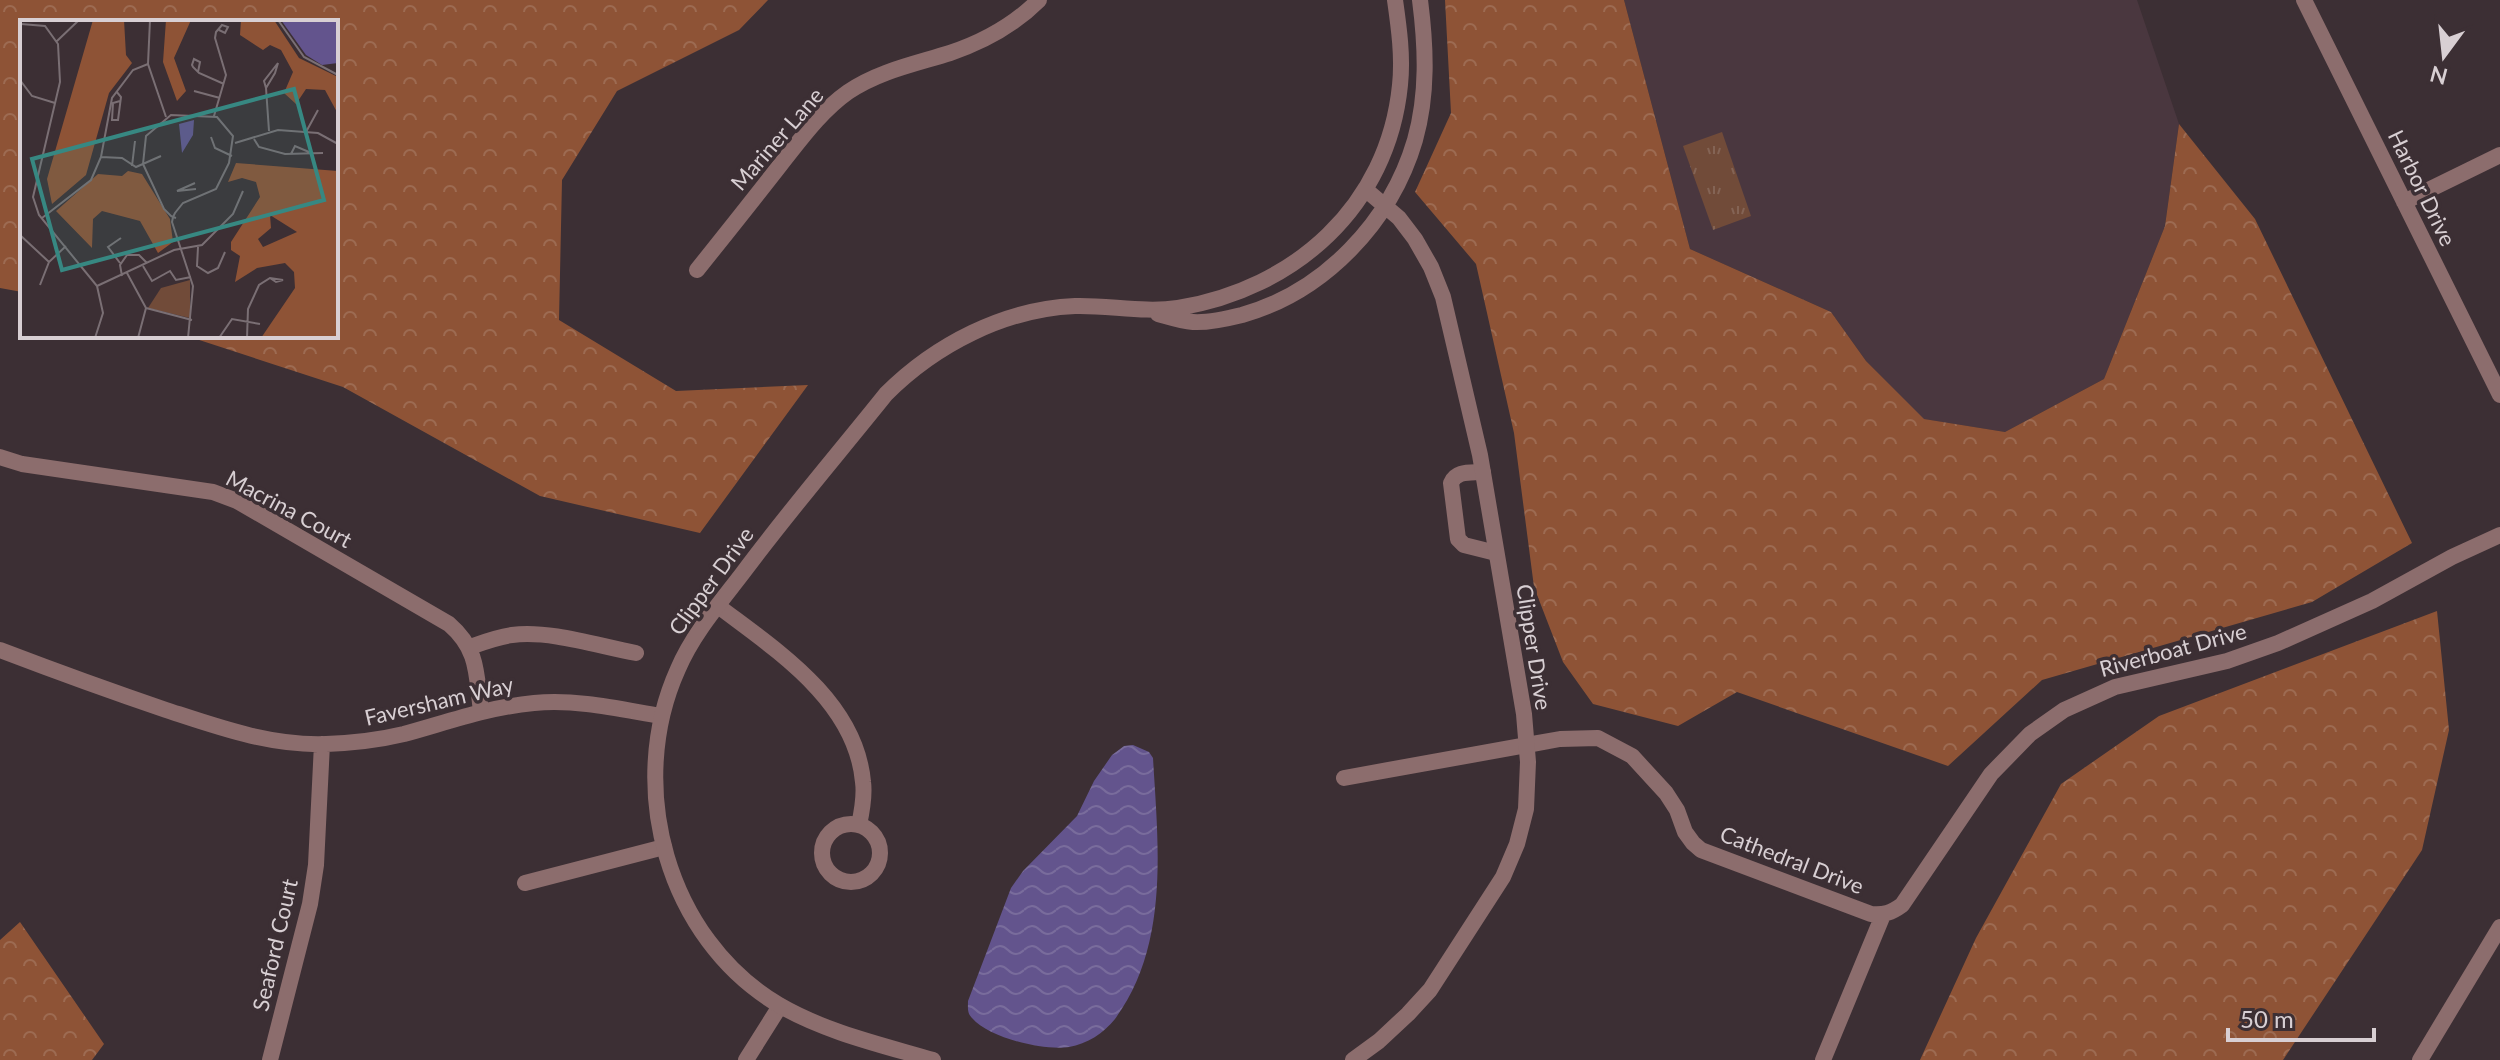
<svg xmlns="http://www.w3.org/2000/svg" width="2500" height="1060" font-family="Lato,sans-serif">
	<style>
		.built { fill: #4a373f }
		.grass { fill: url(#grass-tufts) }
		.forest { fill: url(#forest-crowns) }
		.water { fill: url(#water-waves) }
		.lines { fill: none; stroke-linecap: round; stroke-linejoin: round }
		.minor { stroke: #8c6d6d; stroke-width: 16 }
		.tertiary { stroke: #8c6d6d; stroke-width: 16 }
		.labels { text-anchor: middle; stroke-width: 7; stroke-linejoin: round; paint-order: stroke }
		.street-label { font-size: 22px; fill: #d8cfd3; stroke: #3c2f34 }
		.inset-road { fill: none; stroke: #7a6f74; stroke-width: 2 }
		.view { fill: #378882; fill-opacity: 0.15; stroke: #378882; stroke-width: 4 }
		.inset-edge { fill: none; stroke: #d8cfd3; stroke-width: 4 }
	</style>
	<defs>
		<pattern id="grass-tufts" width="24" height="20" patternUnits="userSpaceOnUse" patternTransform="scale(2)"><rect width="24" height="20" fill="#714b39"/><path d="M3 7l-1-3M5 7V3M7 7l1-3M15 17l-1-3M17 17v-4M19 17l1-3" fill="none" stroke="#846455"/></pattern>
		<pattern id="forest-crowns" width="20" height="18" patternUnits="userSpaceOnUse" patternTransform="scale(2)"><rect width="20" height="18" fill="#8e5336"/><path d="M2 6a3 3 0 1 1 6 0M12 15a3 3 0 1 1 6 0" fill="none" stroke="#9d6b52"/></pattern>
		<pattern id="water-waves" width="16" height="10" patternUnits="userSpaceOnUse" patternTransform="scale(2)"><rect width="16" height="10" fill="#63548d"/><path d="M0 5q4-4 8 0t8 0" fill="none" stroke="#796c9c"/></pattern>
	</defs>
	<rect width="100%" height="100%" fill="#3c2f34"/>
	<path class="built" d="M1624 0H2137L2179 124 2165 226 2104 379 2005 432 1923 419 1866 361 1831 312 1690 249Z"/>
	<path class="grass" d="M1722 132 1751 216 1713 230 1683 146Z"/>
	<path class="forest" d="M0 0H768L739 30 617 91 562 180 559 320 676 391 808 385 700 533 540 496 343 387 187 336H336V22H22V292L0 288Z
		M1445 0H1624L1690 249 1831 312 1866 361 1924 419 2005 432 2104 379 2165 226 2179 124 2255 219 2412 543 2312 602 2042 680 1948 766 1737 692 1678 726 1593 704 1563 662 1534 587 1514 433 1476 264 1415 192 1451 113Z
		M2437 611 2449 730 2422 850 2283 1060H1920L1976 938 2061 784 2159 716Z
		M20 922 104 1044 92 1060H0V940Z"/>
	<path class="water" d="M1133 745 1149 752 1153 758C1158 845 1170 944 1115 1019 1104 1033 1087 1044 1069 1047 1044 1051 989 1038 972 1018 967 1013 968 1008 968 1001L1011 888 1023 871 1077 816 1094 781 1112 755 1124 746Z"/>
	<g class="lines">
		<path class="minor" d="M2304 0 2500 395
			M2404 202 2500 155
			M697 270C725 235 753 200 781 164 801 139 821 111 848 92 879 71 915 64 950 53 983 42 1014 25 1039 0
			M0 457 22 464 213 492 237 501 449 624C479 650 476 674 481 711
			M1483 472C1471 473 1456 470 1451 483L1458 539 1464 545 1496 553
			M718 606C776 650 856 701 863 782 865 796 862 811 859 825
			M470 647C484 642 497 637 512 635 550 630 598 646 636 653
			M0 650C55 671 110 691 166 710 218 727 270 746 326 744 352 743 379 740 404 734 448 722 489 707 534 703 578 699 619 709 661 716
			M1344 778 1560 739 1598 738 1632 756 1666 793 1677 810 1685 832 1693 843 1701 850 1871 914C1884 915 1891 913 1902 905L1991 774 2030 734 2064 710 2115 687 2227 661 2278 643 2372 601 2452 557 2500 535
			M822 853a29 29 0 1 1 58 0a29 29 0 1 1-58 0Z
			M525 883 664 847
			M270 1060 310 904 316 865 322 744
			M746 1060 780 1006
			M1823 1060 1883 915
			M2420 1060 2500 927"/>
		<path class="tertiary" d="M1158 314C1169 317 1181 321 1193 322 1209 323 1226 319 1242 315 1324 292 1391 222 1415 140 1428 94 1426 47 1420 0
			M933 1060C882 1045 825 1032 779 1005 667 939 625 786 678 669 693 634 719 604 742 574 788 512 838 454 886 394 935 345 1004 309 1075 306 1109 305 1143 313 1178 308 1295 289 1388 206 1400 85 1403 57 1399 28 1395 0
			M1353 1060 1379 1041 1408 1014 1430 990 1503 877 1517 844 1526 809 1528 762 1524 714 1480 455 1443 297 1431 267 1415 239 1399 218 1365 189"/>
	</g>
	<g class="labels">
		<g class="street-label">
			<text transform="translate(777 139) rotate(-49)" y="8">Mariner Lane</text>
			<text transform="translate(2422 188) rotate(64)" y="8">Harbor Drive</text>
			<text transform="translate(289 509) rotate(28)" y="8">Macrina Court</text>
			<text transform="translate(711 581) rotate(-54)" y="8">Clipper Drive</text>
			<text transform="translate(1534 647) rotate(81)" y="8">Clipper Drive</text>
			<text transform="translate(2173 650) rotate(-15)" y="8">Riverboat Drive</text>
			<text transform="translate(439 701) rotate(-13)" y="8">Faversham Way</text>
			<text transform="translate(1792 860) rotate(21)" y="8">Cathedral Drive</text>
			<text transform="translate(275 945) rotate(-77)" y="8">Seaford Court</text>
		</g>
	</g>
	<g transform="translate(20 20)">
		<rect width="318" height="318" fill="#3c2f34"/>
		<path d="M170 260V298L128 288 141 268Z" fill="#714b39"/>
		<path d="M73 0H104L106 35 112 43 89 73 66 155 32 184 27 159ZM146 0H171L154 38 166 71 157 81 143 42ZM221 0H254L279 38 318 57V94L305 70 286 69 276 84 264 73 273 52 261 30 250 25 243 30 220 15ZM216 143 318 151V318H241L275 268 274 252 265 243 237 248 215 262 220 236 211 230V222L240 177 236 162 222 158 208 162ZM250 195 277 212 243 227 238 219 251 208ZM108 151 122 154 150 199 153 222 138 233 120 201 82 191 73 199 72 228 36 191 78 154 102 156Z" fill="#8e5336" fill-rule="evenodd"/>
		<path d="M261 0 318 1V43L302 45 286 35ZM174 100 173 115 162 133 159 104Z" fill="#63548d"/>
		<path class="inset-road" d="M130 0 128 44 146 97M258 0 284 37 318 55M1 4 25 6 38 24 40 62 13 177 19 195 77 266 83 293 75 318M37 21 59 0M258 43 255 53 246 68 244 61ZM178 52 180 42 174 39 172 45 173 47 179 53 204 64M0 60 12 76 35 83M246 68 249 111M96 71 101 77 98 100H92L93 83 100 81M174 71 200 78M194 96 206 55 195 18 196 12 202 5 208 7 205 13 199 10M286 112 298 90M191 117 195 128 212 136M234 119 239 127 265 134 303 133M215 123 258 110 298 113 318 124M271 134 275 126 289 132M81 137 102 138 116 147 141 136M112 146 115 121M175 163 157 171 176 169M22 198 71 160 81 137 92 78 113 50 128 44M156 198 153 197 151 196 144 189 123 144 126 116 151 95 197 97 213 116 209 143 196 169 163 183 155 193 153 197 152 202 173 266 168 318M0 215 29 242M178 227 177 246 188 253 198 248 205 232M100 243 88 227 101 218M123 246 132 261 150 251 156 260 171 257M107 253 126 288M102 256 100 245 107 235H119L127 243M20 265 29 242 46 226M77 266 154 230 182 225 213 194 223 171M126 288 172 300M118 318 126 288M199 318 212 299 240 304M227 318 228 289 239 265 250 258 263 260 256 262 250 258"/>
		<path class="view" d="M274 69 304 180 42 250 12 139Z"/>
		<rect width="318" height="318" class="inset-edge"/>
	</g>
	<g transform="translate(2444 56) rotate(195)" stroke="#3c2f34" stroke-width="6" paint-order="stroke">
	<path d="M0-6L14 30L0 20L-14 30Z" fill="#d8cfd3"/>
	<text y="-12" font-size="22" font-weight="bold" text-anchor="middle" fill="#d8cfd3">N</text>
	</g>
	<path d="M2228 1028v12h146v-12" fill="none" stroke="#d8cfd3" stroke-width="4"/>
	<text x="2240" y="1028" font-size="24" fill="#d8cfd3" stroke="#3c2f34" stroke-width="6" paint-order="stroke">50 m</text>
</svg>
